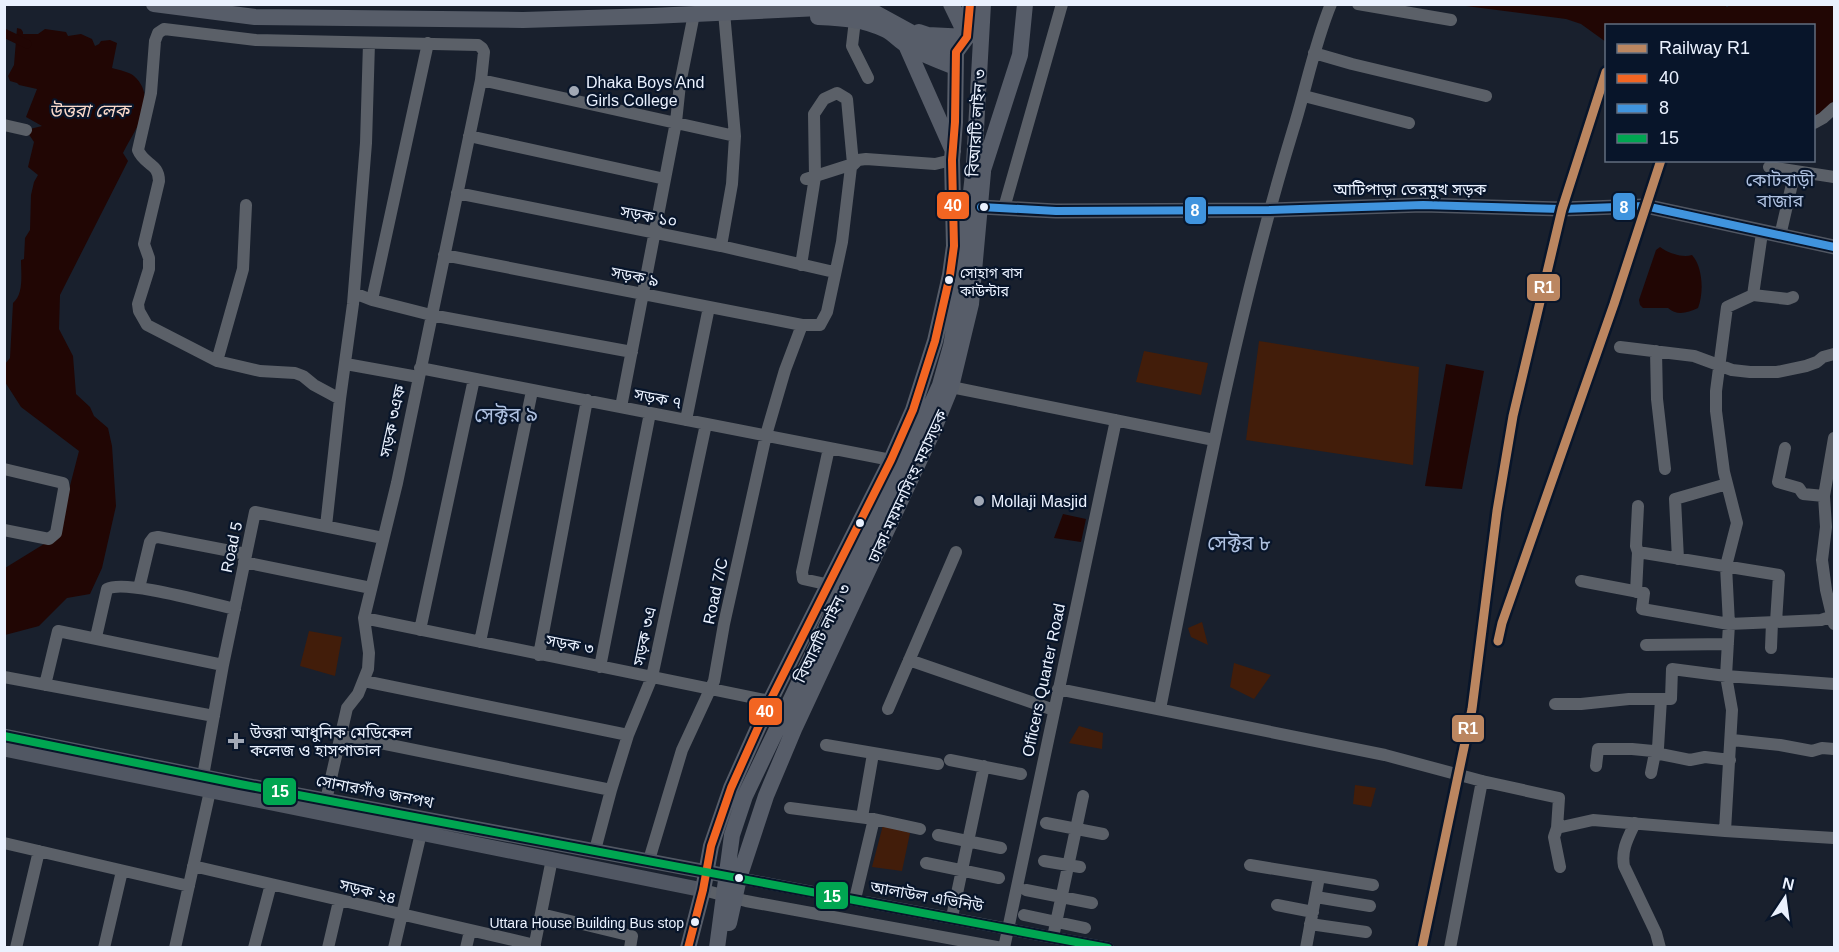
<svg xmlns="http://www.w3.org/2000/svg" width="1839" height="952" font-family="Arial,'Noto Sans Bengali',sans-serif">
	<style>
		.green { fill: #421d0a }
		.water { fill: #210604 }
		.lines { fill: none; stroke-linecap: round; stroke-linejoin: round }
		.canal { stroke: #210604; stroke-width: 9 }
		.minor { stroke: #5b6068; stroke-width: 12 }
		.major { stroke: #515763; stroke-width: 15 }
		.highway { stroke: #575d69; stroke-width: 16 }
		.bus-1-casing { stroke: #08152a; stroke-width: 12 }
		.bus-2-casing { stroke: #08152a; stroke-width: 12 }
		.bus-3-casing { stroke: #08152a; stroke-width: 12 }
		.bus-1 { stroke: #f26522; stroke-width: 8 }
		.bus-2 { stroke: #4094de; stroke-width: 8 }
		.bus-3 { stroke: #00a651; stroke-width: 8 }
		.rail-1-casing { stroke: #08152a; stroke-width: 14 }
		.rail-1 { stroke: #bb8660; stroke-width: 9 }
		.poi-dot { fill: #a1a8b5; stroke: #08152a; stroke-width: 2 }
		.bus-dot { fill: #eaf1fe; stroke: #08152a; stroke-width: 2 }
		.labels { text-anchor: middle; stroke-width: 4.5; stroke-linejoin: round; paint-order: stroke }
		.bus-label { font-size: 14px; fill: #eaf1fe; stroke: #08152a; text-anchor: start }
		.poi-label { font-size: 16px; fill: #eaf1fe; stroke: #08152a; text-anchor: start }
		.street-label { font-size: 16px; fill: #eaf1fe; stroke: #08152a }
		.water-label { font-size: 18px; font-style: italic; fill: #fad9ca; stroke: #08152a }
		.neighbourhood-label { font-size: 18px; fill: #afc1e0; stroke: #08152a }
		.quarter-label { font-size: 20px; fill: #afc1e0; stroke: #08152a }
		.line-badge { stroke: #08152a; stroke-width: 2 }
		.badge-label { font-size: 16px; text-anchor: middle; font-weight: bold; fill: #fff }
	</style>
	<rect width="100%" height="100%" fill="#19202d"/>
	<path class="green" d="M1259 341 1419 367 1413 465 1246 440Z
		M1144 351 1208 363 1201 395 1136 382Z
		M1202 622 1208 645 1191 637 1188 628Z
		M309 631 342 637 335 676 300 666Z
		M1234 663 1271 675 1254 699 1230 687Z
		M1079 726 1103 733 1102 749 1069 743Z
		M1355 785 1376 788 1371 807 1353 804Z
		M883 825 910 833 902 871 872 867Z"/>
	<path class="water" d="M1723 4 1727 7 1732 4 1834 6V101L1814 118V26H1606V42L1581 24 1566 19 1458 5Z
		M17 28 21 29 23 32V34H38L45 29 66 32 68 36 81 34 92 39 95 46 99 44 101 41 110 40 117 43 112 68C119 70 129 72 134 76 159 99 135 129 123 153L128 161 60 295 59 329 73 356 76 394 90 407 94 416 108 428 112 446 116 506 102 568 90 594 67 598 39 626 5 635V568L57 536 79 451 21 407 5 382V364L10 358 13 303C24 294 21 274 21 260L24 259 25 238 30 230 31 195 34 182 38 175 28 167 34 142 26 130 42 126 26 117 37 89 19 85 17 83 10 81 8 76 14 65Z
		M1660 247C1668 253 1682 258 1692 255 1703 267 1704 293 1698 308 1687 313 1677 316 1668 308H1643L1640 305 1639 300 1656 250Z
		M1446 364 1484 371 1462 489 1425 486Z
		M1063 514 1086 519 1081 542 1054 538Z"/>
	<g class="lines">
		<path class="canal" d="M4 33 27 44"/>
		<path class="minor" d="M1358 4 1451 20
			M855 20 852 46 868 78
			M1314 53 1352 64 1486 96
			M481 80 735 136
			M1304 96 1409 123
			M1814 123 1823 118 1834 108
			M4 125 26 130
			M469 136 665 179
			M1769 167 1834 177
			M457 193 721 246 834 272
			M1004 208 1062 4
			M1780 236 1795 171
			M721 246 732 184 735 136 724 12
			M444 255 802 325H820L827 312 842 242 851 167 858 160 866 159 935 164 952 160
			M801 265 815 177 814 114 824 99 837 93 847 99 853 164 806 179
			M354 293 372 300 431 315 632 352
			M1753 295 1788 299 1793 297
			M372 300 428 43
			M1620 347 1694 356 1732 370 1750 372H1777L1806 366 1817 362 1823 357 1834 354
			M1656 351 1657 399 1665 469
			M217 361 243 269 246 205
			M346 364 418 377
			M420 368 891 460
			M951 387 1214 440
			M621 407 676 122 680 84 694 14
			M686 420 709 307
			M1834 438 1824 496 1826 527 1822 560 1826 590 1834 624
			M829 448 802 572 803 579 830 585
			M1785 448 1778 482 1799 488 1803 494 1824 496
			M4 469 63 483 64 489 56 533 49 539 4 530
			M326 526 340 399 353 304 366 143 369 43
			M1678 559 1675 499 1727 484
			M244 562 371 588
			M1581 581 1644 593 1642 609 1729 624 1776 622 1779 575 1638 552 1636 546 1638 506
			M139 588 150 542 153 538 158 537 246 554
			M1636 592 1638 552
			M364 618 770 701
			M1776 622 1821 620 1833 616
			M420 630 474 379
			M96 637 107 589C125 579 211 604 235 609
			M480 642 532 391
			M1646 645 1728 644
			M1771 648 1772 622
			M539 655 587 400
			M909 660 1054 710
			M600 667 650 413
			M4 677 214 716
			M364 681 628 735
			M45 685 58 631 223 665
			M1058 689 1385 755 1482 781 1559 798 1557 828 1554 837 1560 867
			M1555 704H1581L1629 699H1671L1672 669 1726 676 1834 684
			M888 709 956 552
			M1160 709C1199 515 1235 320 1293 130 1306 89 1314 45 1331 4
			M341 735 611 790
			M1732 740 1780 745 1812 751 1822 748 1834 749
			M826 745 938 764
			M950 760 1021 774
			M1596 766 1598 749H1632L1653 751 1655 753 1690 760 1705 757 1730 760
			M1651 773 1655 753 1658 748 1661 699
			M203 776 223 665 255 512 383 538
			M790 808 874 819 920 829
			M324 809 347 708 358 694 368 669 369 653 364 618 397 483 481 80 484 52 482 48 478 45 256 40 164 29 158 33 155 41 151 93 138 150C144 165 159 163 159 181L144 244 149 258V269L138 304 139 311 147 325 217 361 260 371 295 373 303 376 314 385 340 399
			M862 817 873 754
			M1046 823 1103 834
			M1635 823C1628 838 1621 850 1624 866L1656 933 1660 948
			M1557 828 1593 820 1725 831 1834 838
			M1725 831 1732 710 1726 676 1729 624 1726 566 1737 523 1724 472 1716 411V391L1727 307 1753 295 1762 233
			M938 835 1001 848
			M4 843 189 886
			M595 850 611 790 628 735 652 677 706 424
			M649 860 682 750 714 681 724 624 766 435 785 370 802 325
			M1044 861 1080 867
			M926 863 999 878
			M1250 865 1373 885
			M193 866 535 945
			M739 878 1108 948
			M703 890 746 901 1002 948
			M1026 890 1092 903
			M1316 897 1370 906
			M855 899 874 819
			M1277 905 1313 912
			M541 914 632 936 630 948
			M1024 915 1085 928
			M952 917 984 766
			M1310 924 1366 932
			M1053 937 1083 796
			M16 948 39 851
			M104 948 122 871
			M175 948 210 791
			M254 948 271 884
			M328 948 339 901
			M394 948 421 833
			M466 948 470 931
			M534 948 552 859
			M1004 948 1116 420
			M1306 948 1319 877
			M1450 948 1482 781"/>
		<path class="major" d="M981 207 1056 211 1269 210 1423 205 1562 209 1645 206 1834 247
			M4 736 240 784 739 878
			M4 749 703 890"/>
		<path class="highway" d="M154 4 255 17 523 20 652 16 841 7 870 10 934 45 956 52
			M818 17C841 18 865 19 886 30 894 34 900 42 908 46 923 55 939 61 955 67
			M919 32 928 35 967 37 951 4
			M906 45 953 151
			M983 170 1020 55 1025 4
			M729 923 739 878 766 796 795 727 933 431 951 387 971 304 983 172
			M688 948 703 890 711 846 731 788 770 701 891 460 913 410 935 341 950 275 954 246 952 160 955 122 956 52 967 37 970 4
			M717 948 732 835 745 796 923 423 940 385 951 346 959 300 974 165 983 4"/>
		<g class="bus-1-casing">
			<path id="bus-1" d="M688 948 703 890 711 846 731 788 770 701 891 460 913 410 935 341 950 275 954 246 952 160 955 122 956 52 967 37 970 4"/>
		</g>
		<g class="bus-2-casing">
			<path id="bus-2" d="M981 207 1056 211 1269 210 1423 205 1562 209 1645 206 1834 247"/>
		</g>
		<g class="bus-3-casing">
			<path id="bus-3" d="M4 736 240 784 1108 948"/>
		</g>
		<use href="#bus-1" class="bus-1"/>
		<use href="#bus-2" class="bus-2"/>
		<use href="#bus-3" class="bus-3"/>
		<g class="rail-1-casing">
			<path id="rail-1" d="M1498 641 1502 623 1614 304 1661 160
				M1422 948 1472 709 1497 511 1513 416 1562 209 1606 72"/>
		</g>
		<use href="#rail-1" class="rail-1"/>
	</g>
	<g class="poi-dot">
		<circle cx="574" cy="91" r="6"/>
		<circle cx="979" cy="501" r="6"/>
		<path d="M233 732h6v6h6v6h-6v6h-6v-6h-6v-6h6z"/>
	</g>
	<g class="bus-dot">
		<circle cx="984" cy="207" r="5"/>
		<circle cx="949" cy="280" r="5"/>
		<circle cx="860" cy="523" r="5"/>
		<circle cx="739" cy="878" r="5"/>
		<circle cx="695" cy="922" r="5"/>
	</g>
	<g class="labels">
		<g class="bus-label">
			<text x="960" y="278">সোহাগ বাস<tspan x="960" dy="18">কাউন্টার</tspan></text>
			<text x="684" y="928" text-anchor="end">Uttara House Building Bus stop</text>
		</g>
		<g class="poi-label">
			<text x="586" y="88">Dhaka Boys And<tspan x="586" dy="18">Girls College</tspan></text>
			<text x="991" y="507">Mollaji Masjid</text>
			<text x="250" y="738">উত্তরা আধুনিক মেডিকেল<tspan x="250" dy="18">কলেজ ও হাসপাতাল</tspan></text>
		</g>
		<g class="street-label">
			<text transform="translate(976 123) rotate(-86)" y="6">বিআরটি লাইন ৩</text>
			<text x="1410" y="195">আটিপাড়া তেরমুখ সড়ক</text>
			<text transform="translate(649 216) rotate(11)" y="6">সড়ক ১০</text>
			<text transform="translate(635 276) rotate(11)" y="6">সড়ক ৯</text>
			<text transform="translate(658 398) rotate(11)" y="6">সড়ক ৭</text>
			<text transform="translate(392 421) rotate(-78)" y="6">সড়ক ৩এফ</text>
			<text transform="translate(907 486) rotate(-65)" y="6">ঢাকা-ময়মনসিংহ মহাসড়ক</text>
			<text transform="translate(231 547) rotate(-78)" y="6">Road 5</text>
			<text transform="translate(715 591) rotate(-78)" y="6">Road 7/C</text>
			<text transform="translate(822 633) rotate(-64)" y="6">বিআরটি লাইন ৩</text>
			<text transform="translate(644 636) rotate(-78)" y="6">সড়ক ৩এ</text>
			<text transform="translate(570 644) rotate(11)" y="6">সড়ক ৩</text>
			<text transform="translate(1043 680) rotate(-78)" y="6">Officers Quarter Road</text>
			<text transform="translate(375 791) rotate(11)" y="6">সোনারগাঁও জনপথ</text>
			<text transform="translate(368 891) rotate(14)" y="6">সড়ক ২৪</text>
			<text transform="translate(927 896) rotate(10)" y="6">আলাউল এভিনিউ</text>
		</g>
		<g class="water-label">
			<text x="89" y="117">উত্তরা লেক</text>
		</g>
		<g class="neighbourhood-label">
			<text x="1780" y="186">কোটবাড়ী<tspan x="1780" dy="21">বাজার</tspan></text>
		</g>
		<g class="quarter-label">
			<text x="506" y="422">সেক্টর ৯</text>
			<text x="1239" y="550">সেক্টর ৮</text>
		</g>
	</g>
	<g class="line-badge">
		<rect x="936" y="191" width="34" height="29" rx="6" fill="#f26522"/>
		<rect x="1612" y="192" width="24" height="29" rx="6" fill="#4094de"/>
		<rect x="1184" y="196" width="23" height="29" rx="6" fill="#4094de"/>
		<rect x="1526" y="273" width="35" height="29" rx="6" fill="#bb8660"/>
		<rect x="748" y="697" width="35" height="29" rx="6" fill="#f26522"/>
		<rect x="1451" y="714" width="34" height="29" rx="6" fill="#bb8660"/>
		<rect x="262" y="777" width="35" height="29" rx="6" fill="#00a651"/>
		<rect x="815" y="881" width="34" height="29" rx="6" fill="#00a651"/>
	</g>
	<g class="badge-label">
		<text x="953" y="211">40</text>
		<text x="1624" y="213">8</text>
		<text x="1195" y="216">8</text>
		<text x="1544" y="293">R1</text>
		<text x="765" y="717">40</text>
		<text x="1468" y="734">R1</text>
		<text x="280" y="797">15</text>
		<text x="832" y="902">15</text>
	</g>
	<rect width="1839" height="952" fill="none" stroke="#eaf1fe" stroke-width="12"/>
	<rect x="1605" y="24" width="210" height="138" fill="#08152a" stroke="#626d7f" stroke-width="1.5"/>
	<rect x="1617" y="44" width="30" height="9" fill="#bb8660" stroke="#626d7f" stroke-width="1.5"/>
	<text x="1659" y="54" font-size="18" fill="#eaf1fe">Railway R1</text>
	<rect x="1617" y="74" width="30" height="9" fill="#f26522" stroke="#626d7f" stroke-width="1.5"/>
	<text x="1659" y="84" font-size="18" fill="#eaf1fe">40</text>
	<rect x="1617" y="104" width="30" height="9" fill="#4094de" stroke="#626d7f" stroke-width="1.5"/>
	<text x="1659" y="114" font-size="18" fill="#eaf1fe">8</text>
	<rect x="1617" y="134" width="30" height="9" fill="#00a651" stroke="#626d7f" stroke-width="1.5"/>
	<text x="1659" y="144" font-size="18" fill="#eaf1fe">15</text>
	<g transform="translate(1785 898) rotate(13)" stroke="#08152a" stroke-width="4.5" paint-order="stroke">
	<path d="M0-4.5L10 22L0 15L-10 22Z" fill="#eaf1fe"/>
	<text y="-9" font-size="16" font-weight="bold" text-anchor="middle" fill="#eaf1fe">N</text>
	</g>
</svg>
